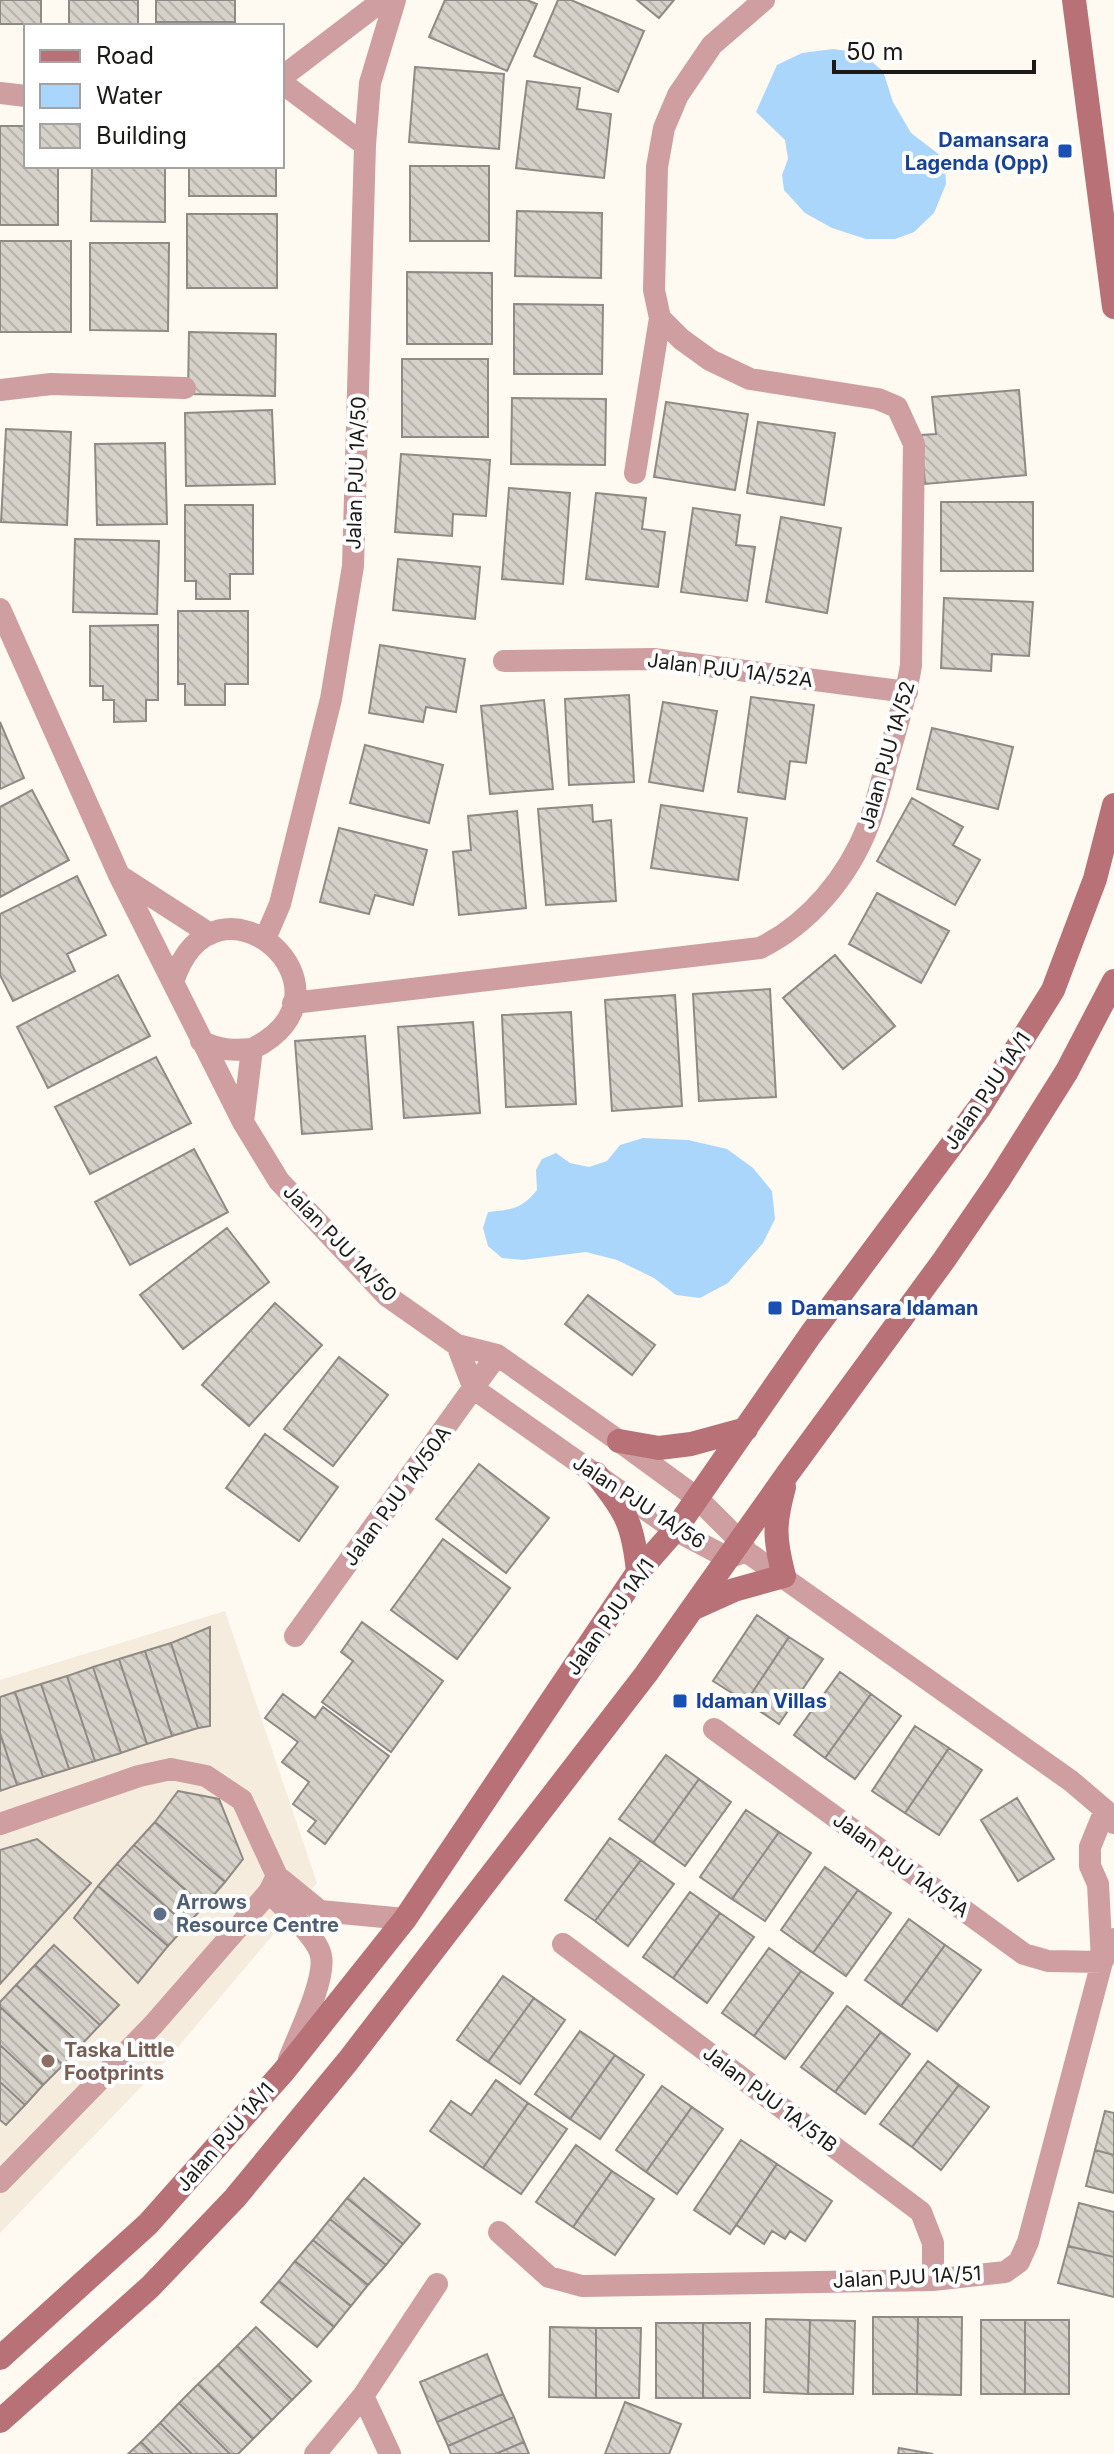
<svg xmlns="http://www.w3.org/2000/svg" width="1114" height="2454" font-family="Inter,sans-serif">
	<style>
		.built { fill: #f5ecdd }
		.water { fill: #aad6fb }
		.building { fill: url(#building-back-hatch); stroke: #8f8a83; stroke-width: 2 }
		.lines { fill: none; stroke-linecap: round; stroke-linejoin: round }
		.minor { stroke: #cf9ea1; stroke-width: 22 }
		.secondary { stroke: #b77177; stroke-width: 24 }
		.transit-dot { fill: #1a4fb4; stroke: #fff; stroke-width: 3 }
		.service-dot { fill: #5c6f8a; stroke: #fff; stroke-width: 3 }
		.education-dot { fill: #8d6e63; stroke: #fff; stroke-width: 3 }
		.labels { text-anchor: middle; stroke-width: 8; stroke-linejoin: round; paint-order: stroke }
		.transit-label { font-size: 20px; font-weight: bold; fill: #164399; stroke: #fff; text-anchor: start }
		.street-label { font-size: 20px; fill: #1c1a17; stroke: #fff }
		.service-label { font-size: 20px; font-weight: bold; fill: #4e5e75; stroke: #fff; text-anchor: start }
		.education-label { font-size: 20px; font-weight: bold; fill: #785e54; stroke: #fff; text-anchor: start }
	</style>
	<defs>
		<pattern id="building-back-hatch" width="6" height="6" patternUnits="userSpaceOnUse" patternTransform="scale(2)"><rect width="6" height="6" fill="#d6d1c9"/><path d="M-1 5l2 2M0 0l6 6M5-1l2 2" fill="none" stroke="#b7b3ac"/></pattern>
	</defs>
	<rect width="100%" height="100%" fill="#fef9f1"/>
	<path class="built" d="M225 1611 317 1883 167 2060 0 2233V1680Z"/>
	<path class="water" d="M833 49 861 53 883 71 893 102 911 133 945 159 946 184 934 213 914 232 895 239H866L832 228 805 213 784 190 782 175 788 159 785 140 756 112 777 65 802 53Z
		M643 1138 688 1140 727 1149 753 1168 772 1191 775 1219 763 1243 728 1283 700 1298 676 1295 654 1278 617 1260 586 1252 522 1260 502 1258 488 1246 483 1228 488 1212C511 1210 522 1209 537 1190L536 1170 542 1159 556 1153 570 1163 589 1167 607 1161 620 1145Z"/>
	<path class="building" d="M0 0H41V24H0Z
		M69 0H138V26H69Z
		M156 0H235V22H156Z
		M445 0H527L537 4 507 71 429 37Z
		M558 0H571L644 31 618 92 534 56Z
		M637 0H674L659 18Z
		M415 67 504 74 499 149 409 142Z
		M527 81 580 88 577 109 611 114 604 178 516 168Z
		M0 126H26V166H58V225H0Z
		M92 166H165V222L91 221Z
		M189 166H276V196H189Z
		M410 166H489V241H410Z
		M517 211 602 213 601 278 515 276Z
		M187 214H277V288H187Z
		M0 241H71V332H0Z
		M90 243H169L168 331 90 330Z
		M407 272 492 273V344H407Z
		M514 304 603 305 602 374H514Z
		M189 332 276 334 275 396 188 394Z
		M402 359H488V437H402Z
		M1019 390 1026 475 925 484 921 435 936 434 932 397Z
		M512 398 606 399 605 465 511 464Z
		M666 402 748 414 735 490 654 477Z
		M272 410 275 484 186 486 185 413Z
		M758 422 835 433 824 505 747 493Z
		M6 429 71 432 67 525 1 522Z
		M165 443 167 524 97 525 95 444Z
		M401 454 490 460 486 516 453 514 452 536 395 532Z
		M509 488 570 493 563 584 502 579Z
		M596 493 646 498 642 529 665 532 658 587 586 579Z
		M941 502H1033V571H941Z
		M185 505H253V574H230V599H196V581H185Z
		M693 508 740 515 736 545 755 547 747 601 681 592Z
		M781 517 841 528 827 613 766 602Z
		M75 539 159 541 157 614 73 612Z
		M398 559 480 567 475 619 393 610Z
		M944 598 1033 602 1029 656 992 654 991 671 941 668Z
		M178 611H248V684H225V705H185V684H178Z
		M158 625V700H146V721L114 722V700H103V686H90V626Z
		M380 645 465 659 456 712 426 707 423 722 369 713Z
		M629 695 634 782 569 785 565 699Z
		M751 697 814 705 806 763 790 761 785 799 738 792Z
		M544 700 553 789 490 794 481 706Z
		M663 702 717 711 703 791 649 782Z
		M0 722 24 778 0 789Z
		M932 728 1013 747 998 809 917 789Z
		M365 745 443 765 429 823 350 803Z
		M32 790 69 860 0 897V807Z
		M912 798 963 827 953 845 980 860 955 905 877 861Z
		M592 805 593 822 611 820 616 901 546 905 538 809Z
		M661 805 747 818 738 880 651 868Z
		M517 811 526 908 459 915 453 852 471 850 468 816Z
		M339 828 427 850 413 905 375 895 369 914 320 902Z
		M77 876 106 935 67 954 75 971 13 1001 0 975V914Z
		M877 893 949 931 921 983 849 944Z
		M835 955 895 1026 843 1069 783 998Z
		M118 975 150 1036 48 1088 17 1027Z
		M770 989 776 1097 699 1101 693 994Z
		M675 995 682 1106 612 1111 605 1000Z
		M571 1012 576 1104 506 1107 502 1015Z
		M473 1022 480 1113 404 1118 398 1027Z
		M365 1036 372 1129 302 1134 295 1041Z
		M156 1057 191 1123 90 1174 55 1107Z
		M194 1149 228 1212 130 1265 95 1202Z
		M227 1228 269 1282 183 1349 140 1295Z
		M588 1295 655 1345 632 1375 565 1324Z
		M275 1303 322 1345 249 1426 202 1385Z
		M339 1357 388 1395 333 1466 284 1429Z
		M265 1434 338 1487 299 1541 226 1488Z
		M479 1464 549 1518 506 1573 436 1519Z
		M443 1539 510 1588 457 1659 391 1610Z
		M757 1615 789 1637 746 1702 713 1681Z
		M362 1622 443 1681 391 1752 322 1702 353 1661 341 1652Z
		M210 1627V1726L198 1728 171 1643Z
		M789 1637 823 1659 779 1724 746 1702Z
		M171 1643 198 1728 172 1736 145 1651Z
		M145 1651 172 1736 147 1744 119 1659Z
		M119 1659 147 1744 121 1753 93 1667Z
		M93 1667 121 1753 95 1761 67 1676Z
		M840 1672 871 1694 825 1758 794 1735Z
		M67 1676 95 1761 69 1769 41 1684Z
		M41 1684 69 1769 43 1777 15 1692Z
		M15 1692 43 1777 17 1785 0 1733V1697Z
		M283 1694 315 1718 323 1707 389 1756 325 1844 308 1831 316 1821 293 1804 309 1782 282 1762 298 1742 265 1718Z
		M871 1694 901 1716 855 1779 825 1758Z
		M915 1726 949 1748 905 1813 872 1791Z
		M0 1733 17 1785 0 1791Z
		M949 1748 982 1770 939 1835 905 1813Z
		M666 1755 699 1779 653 1843 619 1819Z
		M699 1779 731 1802 685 1866 653 1843Z
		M178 1791 219 1799 243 1859 225 1882 155 1822Z
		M1017 1798 1054 1859 1018 1881 981 1820Z
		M746 1810 779 1832 732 1899 700 1877Z
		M155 1822 225 1882 204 1906 134 1845Z
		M779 1832 811 1853 765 1921 732 1899Z
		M610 1838 641 1860 595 1921 565 1900Z
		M37 1839 91 1883 0 1984V1850Z
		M134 1845 204 1906 187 1925 117 1864Z
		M641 1860 674 1884 628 1946 595 1921Z
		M117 1864 187 1925 168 1946 98 1886Z
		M825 1867 858 1890 813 1953 781 1930Z
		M98 1886 168 1946 138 1983 74 1918Z
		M858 1890 891 1913 846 1976 813 1953Z
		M690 1892 720 1913 673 1978 643 1957Z
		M720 1913 754 1937 707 2003 673 1978Z
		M909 1919 945 1945 901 2006 865 1980Z
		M54 1945 119 2005 100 2025 35 1965Z
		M945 1945 981 1970 937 2031 901 2006Z
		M769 1948 801 1971 754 2036 722 2013Z
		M35 1965 100 2025 81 2045 16 1985Z
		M801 1971 833 1993 785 2059 754 2036Z
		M503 1976 534 1998 488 2062 457 2040Z
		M16 1985 81 2045 63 2065 0 2007V2002Z
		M534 1998 565 2020 520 2084 488 2062Z
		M847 2006 881 2032 835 2092 801 2067Z
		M0 2007 63 2065 43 2085 0 2045Z
		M580 2031 615 2055 570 2119 535 2094Z
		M881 2032 910 2054 865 2114 835 2092Z
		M0 2045 43 2085 25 2105 0 2082Z
		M615 2055 644 2075 600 2139 570 2119Z
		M928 2061 959 2085 912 2147 880 2124Z
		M496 2080 528 2103 483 2168 430 2131 451 2101 471 2115Z
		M0 2082 25 2105 6 2125 0 2120Z
		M959 2085 989 2107 941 2170 912 2147Z
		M662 2086 692 2107 646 2172 616 2150Z
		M528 2103 567 2129 521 2194 483 2168Z
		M692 2107 723 2129 677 2194 646 2172Z
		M1105 2111 1114 2113V2155L1095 2150Z
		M741 2140 777 2164 730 2234 694 2210Z
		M576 2145 612 2171 573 2227 536 2202Z
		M1095 2150 1114 2155V2193L1086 2186Z
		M777 2164 832 2201 805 2241 790 2231 785 2239 772 2231 764 2244 736 2225Z
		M612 2171 654 2199 615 2255 573 2227Z
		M364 2178 420 2224 403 2244 347 2198Z
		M347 2198 403 2244 386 2265 330 2219Z
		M1079 2203 1114 2212V2257L1068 2246Z
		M330 2219 386 2265 368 2285 313 2240Z
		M313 2240 368 2285 351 2306 295 2261Z
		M1068 2246 1114 2257V2297L1058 2283Z
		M295 2261 351 2306 334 2327 279 2281Z
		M279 2281 334 2327 317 2347 261 2302Z
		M873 2317H918L917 2394H873Z
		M918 2317H962L961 2395 917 2394Z
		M766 2319 810 2320 808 2394 764 2392Z
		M810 2320 855 2321 853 2394H808Z
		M981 2320H1025V2394H981Z
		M1025 2320H1069V2394H1025Z
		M656 2323H703V2398H656Z
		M703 2323H750V2398H703Z
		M256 2327 311 2381 292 2400 237 2346Z
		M550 2327 596 2328V2398L549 2397Z
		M596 2328H641L639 2398H596Z
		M237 2346 292 2400 272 2420 218 2365Z
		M487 2354 503 2394 437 2422 420 2382Z
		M218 2365 272 2420 253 2439 198 2384Z
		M198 2384 253 2439 238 2454H230L179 2403Z
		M503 2394 514 2417 448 2446 437 2422Z
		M625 2402 681 2424 669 2454H605Z
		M179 2403 230 2454H192L160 2423Z
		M514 2417 524 2442 495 2454H451L448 2446Z
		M160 2423 192 2454H153L141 2442Z
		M141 2442 153 2454H128Z
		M524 2442 529 2454H495Z
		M899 2448 933 2454H898Z"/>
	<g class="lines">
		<path class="minor" d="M282 77 383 0
			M282 83 365 145
			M0 93 26 96
			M0 390 51 384 185 388
			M635 473 660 318
			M0 609 119 875 243 1122 279 1181 387 1296 457 1345 497 1355 619 1441 697 1498 740 1541 747 1552 1071 1781 1105 1810 1114 1823
			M504 661 654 659 907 692
			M120 876 210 934
			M265 939 280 904 331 699 353 566 365 145 370 83 395 0
			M173 982C215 854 370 991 252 1049L243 1122
			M293 1003 760 948C809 924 848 877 868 826 876 806 881 783 887 761 896 729 906 698 911 665L914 444 897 407 878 399 750 379 710 360 681 339 660 318 654 290 657 167 664 128 678 95 712 45 764 0
			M201 1041C219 1050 232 1051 252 1049
			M457 1345 474 1389 675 1530 728 1558 742 1553
			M295 1636 497 1355
			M714 1729 1024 1954 1048 1961 1102 1962
			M0 1824 139 1776 171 1769 206 1776 242 1800 277 1876 269 1892 153 2025 0 2182
			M277 1876 320 1911 405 1919
			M269 1892C282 1906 318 1937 321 1956 326 1979 298 2036 289 2059
			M563 1944 921 2212 933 2243V2280
			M1102 1961 1098 1884 1090 1866V1847L1105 1810
			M499 2232 549 2277 582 2286 933 2280 1005 2272 1019 2262 1028 2242 1102 1962 1114 1939
			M363 2396 390 2454
			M315 2454 363 2396 437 2284"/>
		<path class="secondary" d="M1074 0 1114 307
			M619 1441 659 1448 691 1444 746 1429
			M596 1474C626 1513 633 1522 638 1572
			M694 1608 734 1590 784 1576C774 1538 774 1524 784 1487
			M0 2358 148 2224 284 2071 405 1919 638 1572 675 1530 811 1334 980 1107 1053 990 1095 879 1114 805
			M0 2421 150 2287 235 2198 348 2061 646 1674 788 1473 944 1260 998 1181 1067 1071 1114 981"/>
	</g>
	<g class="transit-dot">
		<rect x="1057" y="143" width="16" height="16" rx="4"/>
		<rect x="767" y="1300" width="16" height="16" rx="4"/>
		<rect x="672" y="1693" width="16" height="16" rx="4"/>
	</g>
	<circle class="service-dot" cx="160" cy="1914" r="8"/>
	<circle class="education-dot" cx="48" cy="2061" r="8"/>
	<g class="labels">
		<g class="transit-label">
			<text x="1049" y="147" text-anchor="end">Damansara<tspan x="1049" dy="23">Lagenda (Opp)</tspan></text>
			<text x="791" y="1315">Damansara Idaman</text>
			<text x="696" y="1708">Idaman Villas</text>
		</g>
		<g class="street-label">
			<text transform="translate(356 473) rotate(-88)" y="7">Jalan PJU 1A/50</text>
			<text transform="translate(730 670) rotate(7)" y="7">Jalan PJU 1A/52A</text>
			<text transform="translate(887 755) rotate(-74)" y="7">Jalan PJU 1A/52</text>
			<text transform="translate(987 1091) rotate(-56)" y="7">Jalan PJU 1A/1</text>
			<text transform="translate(340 1243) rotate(46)" y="7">Jalan PJU 1A/50</text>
			<text transform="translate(397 1496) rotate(-54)" y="7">Jalan PJU 1A/50A</text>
			<text transform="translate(639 1502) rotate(33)" y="7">Jalan PJU 1A/56</text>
			<text transform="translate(610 1617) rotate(-55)" y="7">Jalan PJU 1A/1</text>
			<text transform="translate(901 1865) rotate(36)" y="7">Jalan PJU 1A/51A</text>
			<text transform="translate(770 2099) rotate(37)" y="7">Jalan PJU 1A/51B</text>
			<text transform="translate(225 2137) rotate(-49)" y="7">Jalan PJU 1A/1</text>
			<text transform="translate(907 2277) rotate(-3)" y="7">Jalan PJU 1A/51</text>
		</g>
		<g class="service-label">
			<text x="176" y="1909">Arrows<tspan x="176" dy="23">Resource Centre</tspan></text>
		</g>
		<g class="education-label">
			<text x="64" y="2057">Taska Little<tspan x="64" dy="23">Footprints</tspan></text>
		</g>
	</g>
	<rect x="24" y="24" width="260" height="144" fill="#ffffff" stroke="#a4a3a2" stroke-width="2"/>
	<rect x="40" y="50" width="40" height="12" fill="#b77177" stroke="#a4a3a2" stroke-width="2"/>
	<text x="96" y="64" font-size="24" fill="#1c1a17">Road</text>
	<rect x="40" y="84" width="40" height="24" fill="#aad6fb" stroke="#a4a3a2" stroke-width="2"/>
	<text x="96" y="104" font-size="24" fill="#1c1a17">Water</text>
	<rect x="40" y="124" width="40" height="24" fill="url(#building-back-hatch)" stroke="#a4a3a2" stroke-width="2"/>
	<text x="96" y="144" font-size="24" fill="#1c1a17">Building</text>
	<path d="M834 60v12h200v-12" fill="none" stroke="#1c1a17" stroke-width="4"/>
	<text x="846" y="60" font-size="24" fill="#1c1a17" stroke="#ffffff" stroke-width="6" paint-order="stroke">50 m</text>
</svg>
